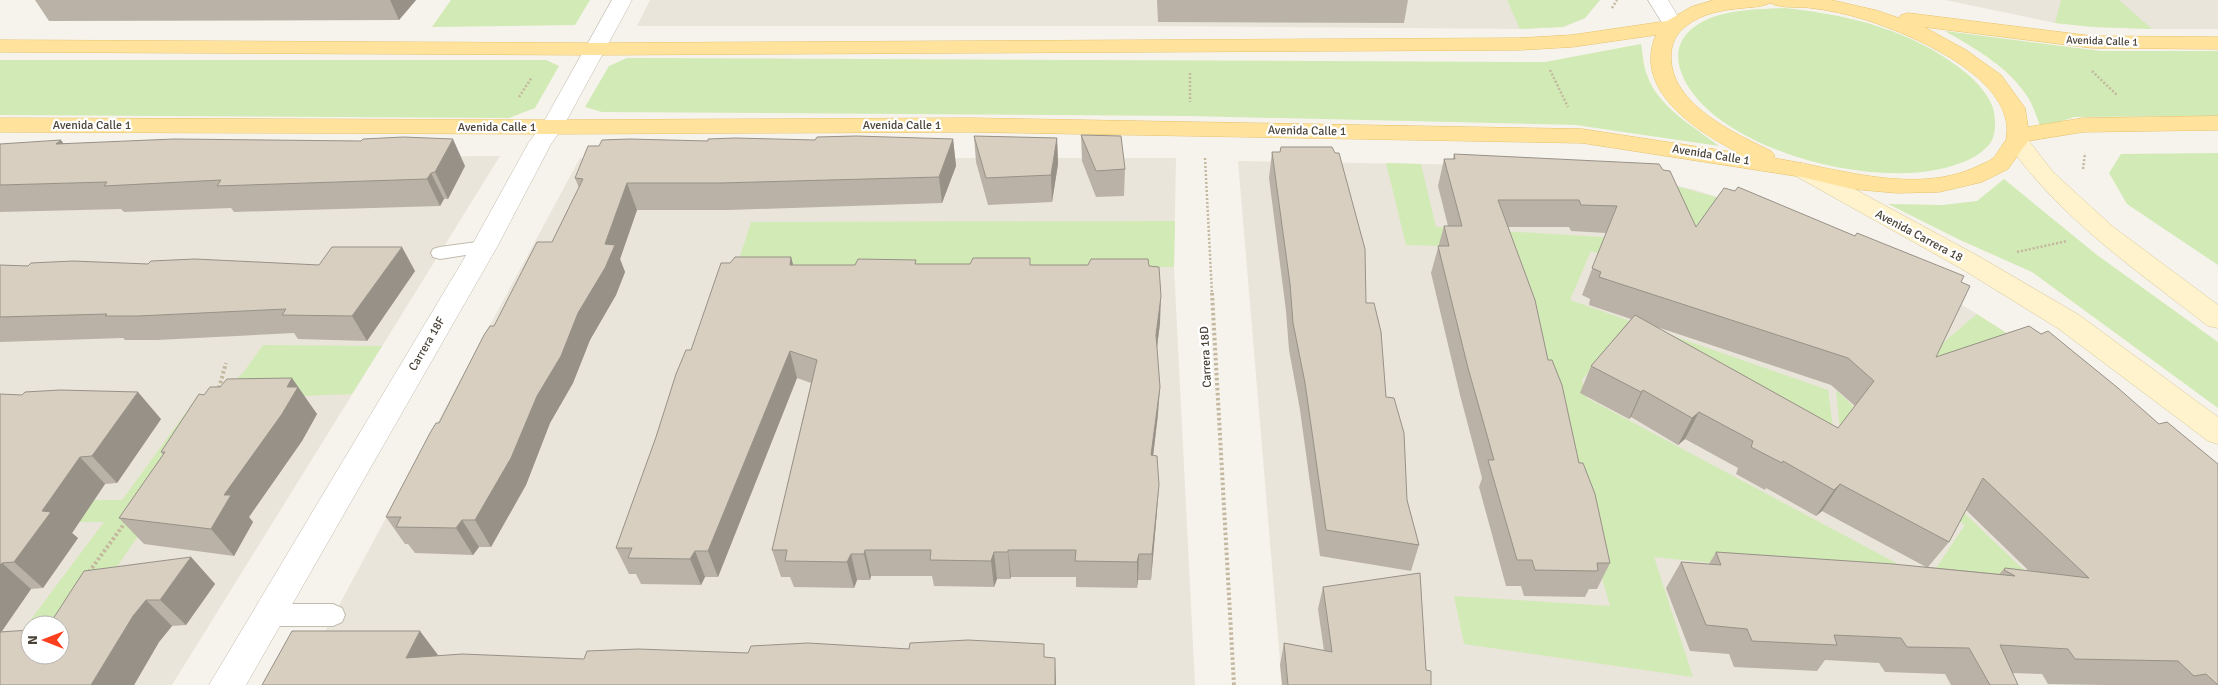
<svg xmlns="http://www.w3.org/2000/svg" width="2218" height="685" font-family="Signika,sans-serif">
	<rect width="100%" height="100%" fill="#f6f3ec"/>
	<g fill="#eae5da" fill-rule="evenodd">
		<path d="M650,0H1600L1585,18L1563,27L1520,29L1147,26H637Z"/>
		<path d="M1945,0H2218V29H2152L2093,27L2055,23Z"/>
		<path d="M500,156L172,685H0V159ZM30,625H60V655H30Z"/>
		<path d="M580,158H1176L1174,267L1195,685H296Z"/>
		<path d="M1238,161L1596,167L1695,190L1817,229L1922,279L2022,343L2218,685H1282Z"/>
	</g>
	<g fill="#d2eab5">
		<path d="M451,0H590L575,25L432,27Z"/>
		<path d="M1507,0H1600L1585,18L1563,27L1520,29Z"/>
		<path d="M2061,0H2119L2152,29L2093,27L2055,23Z"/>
		<path d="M1785,8C1850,15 1913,30 1965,72C1977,82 1991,97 1994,112C1996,125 1996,139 1986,148C1975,159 1959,164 1945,168C1877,185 1767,159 1713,114C1676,83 1657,36 1716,16C1738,9 1762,9 1785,8Z"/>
		<path d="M1945,31L2101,51H2218V116L2074,117L2041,128C2037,118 2034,108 2029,99C2010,68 1976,49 1945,31Z"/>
		<path d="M1641,44C1643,54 1643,65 1647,75C1658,107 1693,126 1719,146L1576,125L1190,116L602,112L585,107L609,66L627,58L1545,62Z"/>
		<path d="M0,60H546L559,66L535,108L509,118L0,115Z"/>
		<path d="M2218,153V265L2127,204L2109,173L2121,154Z"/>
		<path d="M1386,163L1421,164L1436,227L1651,240L1658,181L1722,199L1932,352L1977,314L2022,343L1942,365L1852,337L1591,251L1570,300L1828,390L1836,450L1614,343L1582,380L1587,398L1928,580L1965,525L1842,452L1836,390L2053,598L1654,557L1693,677L1464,644L1454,596L1610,606L1507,248L1406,245Z"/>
		<path d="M2004,179L2097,255L2218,342V408L2032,272L1960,240L1888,204L1943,205L1977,201Z"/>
		<path d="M1175,221L1174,267L735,272L751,222Z"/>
		<path d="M263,345L382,346L352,394L232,399L71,634L60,625H30V634H20L104,522H0V501L122,500L195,400L218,394L243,373Z"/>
	</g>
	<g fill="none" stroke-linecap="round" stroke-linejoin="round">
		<defs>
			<g id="lane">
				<path d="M484,241L491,243L493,247L491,251L440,259L433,257L431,253L433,249L440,247Z"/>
				<path d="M269,604H333L342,608L345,615L342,622L333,626H269L260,622L257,615L260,608Z"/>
			</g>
			<g id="street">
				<path d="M612,0H632L563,127L551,144L497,247L246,685H209L471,247L529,142L542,125Z"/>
				<path d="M1648,0H1668L1683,25L1680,29L1673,31L1666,29Z"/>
			</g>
			<g id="secondary">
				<path d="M2017,134L2025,136L2053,172L2112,226L2218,305V328L2208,326C2136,270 2058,217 2006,141L2009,136Z"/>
				<path d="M1802,163L1810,165L1980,257L2079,315L2218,417V444L2208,441L2059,329L1962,269L1794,175L1790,170L1794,165Z"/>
			</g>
			<path id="primary" d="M1714,0H1831L1875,10L1899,18L1901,15L1908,13L2092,36L2218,37V49L2092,48L1924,27L1966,50L2001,75L2025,108L2028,127L2083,118L2218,116V130L2083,132L2028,141L2008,169L1982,182L1939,192L1897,193L1852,189L1802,177L1582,143L970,132L552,134L0,132V118L552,120L970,118L1582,129L1739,153C1698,132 1632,91 1656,35L1572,47L1520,50L594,55L0,52V40L594,43L1520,38L1572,35L1667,21L1691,7ZM1770,3C1782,9 1797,6 1811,8C1828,10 1847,14 1863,19C1909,33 2019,79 2006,140C2001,146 1997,155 1992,159C1988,162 1982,164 1978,166C1916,196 1837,168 1773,158L1775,156L1771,151C1734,133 1670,104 1671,56C1671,44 1676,33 1686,26C1702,13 1723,10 1743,8C1752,7 1762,7 1770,3Z"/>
		</defs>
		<use href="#lane" stroke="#c2bbae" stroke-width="2"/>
		<use href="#street" stroke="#c2bbae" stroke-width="1"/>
		<use href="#secondary" stroke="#d6c79b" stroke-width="1"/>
		<use href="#primary" stroke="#e6c16a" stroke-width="1"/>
		<g stroke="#c4b79f" stroke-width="2.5" stroke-dasharray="2 2" stroke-linecap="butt">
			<path d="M1612,8L1617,0"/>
			<path d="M1550,70L1568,107"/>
			<path d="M2092,71L2118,96"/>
			<path d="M1190,73V102"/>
			<path d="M519,97L532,77"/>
			<path d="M1205,158L1212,294"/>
			<path d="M2083,169L2085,153"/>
			<path d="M2017,252L2067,241"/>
		</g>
		<g stroke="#c4b79f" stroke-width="4" stroke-dasharray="2.5 2.5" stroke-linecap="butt">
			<path d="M1212,293L1234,685"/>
			<path d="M219,388L226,363"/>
			<path d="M89,572L127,520"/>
		</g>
		<use href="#lane" fill="#fff" fill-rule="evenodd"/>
		<use href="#street" fill="#fff" fill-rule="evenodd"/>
		<use href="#secondary" fill="#fff3cd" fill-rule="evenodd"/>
		<use href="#primary" fill="#ffe39c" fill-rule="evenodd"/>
	</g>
	<g fill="#bab2a6" fill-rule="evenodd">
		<path d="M35,0H416L399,20L49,21Z"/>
		<path d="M1157,0H1408L1404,23L1158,22Z"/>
		<path d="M1081,135L1125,169L1124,196L1096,197L1082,161Z"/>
		<path d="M974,136L1057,138L1058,164L1052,202L988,205L976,162Z"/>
		<path d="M953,139L956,166L942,203L729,210H637L620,259L625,272L616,295L590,340L573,383L550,423L526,485L491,547H479L473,555L415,553L408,544H405L386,517L494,326L552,242L579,188L575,178L708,141Z"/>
		<path d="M0,144H63L465,166L448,199H444L440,206L234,212L231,208L124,212L121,209L0,212Z"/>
		<path d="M1272,152L1366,303L1407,500L1419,545L1411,571L1320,556L1300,410L1289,350L1286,311L1269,178Z"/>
		<path d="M1454,154L1696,227L1936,357L2218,685H2103L2048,684L2042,674L2012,673L2018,685H1951L1945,674L1885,672L1879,663L1825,660L1817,671L1734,667L1729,654L1690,651L1666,588L1681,562L1709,564L1716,552L1926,567L1822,511L1816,516L1766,488L1765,490L1736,474L1738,468L1685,439L1678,445L1631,417L1629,419L1580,393L1591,366L1631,319L1589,305L1590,299L1582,295L1606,233L1571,231L1569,227H1508L1579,463L1610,563L1597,589H1589L1585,597L1524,596L1521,586H1506L1479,487L1482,478L1460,395L1431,273L1444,226H1448L1438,186L1444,159H1453ZM1657,327L1831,385L1855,406L1838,428ZM1966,510L2029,571L2005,568L1999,574L1928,567L1949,542Z"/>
		<path d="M791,257L793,265H855L916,260V264L1149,266L1160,323L1157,348L1158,414L1153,455L1157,511L1151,580H1138L1137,588L1076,587V577H1011L1010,579H997L994,587L934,586L932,576H871L870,580H857L854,588L794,587L790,577H781L772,550L811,383L797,378L718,577H705L701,585L641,584L636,574H629L616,548L691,350L730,263Z"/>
		<path d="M148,264L415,271L367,341L298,339L294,333L157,340H125L123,338L0,342V265L28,266Z"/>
		<path d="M0,394L161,419L117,483L105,484L72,533L78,538L43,588L31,589L1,632L30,655L191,557L215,584L186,625L172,626L159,642L134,685H0Z"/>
		<path d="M310,405L317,414L302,441L249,517L253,522L234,556L144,544L119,518L163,455L161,452Z"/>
		<path d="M1323,587L1426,670L1431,685H1282L1280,665L1284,643L1324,651L1318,609Z"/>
	</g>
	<g fill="#979187">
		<path d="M390,0H416L399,20Z"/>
		<path d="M1057,138L1058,164L1052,202L1051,175Z"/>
		<path d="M453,139L465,166L448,199L435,172Z"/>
		<path d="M953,139L956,166L942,203L939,177Z"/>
		<path d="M61,140L80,167L56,144Z"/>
		<path d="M431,173L444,199L440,206L427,179Z"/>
		<path d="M627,183L637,210L620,259L625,272L616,295L590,340L573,383L550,423L526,485L491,547L475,520L605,244Z"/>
		<path d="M402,247L415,271L367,341L352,316Z"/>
		<path d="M791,257L798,284L790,265Z"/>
		<path d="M1161,296L1160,323L1155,362L1156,335Z"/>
		<path d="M790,351L797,378L718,577L708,551Z"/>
		<path d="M292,378L317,414L302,441L249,517L253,522L234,556L211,529L224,495L287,387Z"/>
		<path d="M1160,387L1158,414L1150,482L1151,455Z"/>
		<path d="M1643,390L1631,417L1629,419L1641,392Z"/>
		<path d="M138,392L161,419L117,483L92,456Z"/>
		<path d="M1699,412L1685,439L1678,445L1692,418Z"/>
		<path d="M80,457L105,484L72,533L78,538L43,588L14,562L42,511Z"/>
		<path d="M1840,484L1822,511L1816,516L1834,490Z"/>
		<path d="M1159,485L1157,511L1151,580L1152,554Z"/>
		<path d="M462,520L479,547L473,555L456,528Z"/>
		<path d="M865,550L871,576L870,580L864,554Z"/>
		<path d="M1008,550L1011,577L1010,579L1008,552Z"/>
		<path d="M695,551L705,577L701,585L690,559Z"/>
		<path d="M994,552L997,579L994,587L991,561Z"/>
		<path d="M851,554L857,580L854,588L847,562Z"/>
		<path d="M1139,554L1138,580L1137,588V562Z"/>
		<path d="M191,557L215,584L186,625L160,600Z"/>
		<path d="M2,563L31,589L0,634V565Z"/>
		<path d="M146,600L172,626L159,642L134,685H91L133,616Z"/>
		<path d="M420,631L438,655L424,681L406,658Z"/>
		<path d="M1055,658L1056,685H1055Z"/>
	</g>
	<g fill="#d8cfc1" stroke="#979187">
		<path d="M1081,135L1121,136L1125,169L1096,171Z"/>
		<path d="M856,136L953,139L939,177L721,183H627L605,244L615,245L605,268L578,313L561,356L537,396L511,458L475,520H462L456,528L396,527L401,517H386L430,433L436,423H439L484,335L490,326H494L537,242H552L583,179L575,178L588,146H599L602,140L629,139L708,141V139L735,138L815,140L817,137Z"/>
		<path d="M974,136L1057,138L1051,175L986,178Z"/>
		<path d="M403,137L453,139L435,172L431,173L427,179L217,186L221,180L104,186L107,182L0,185V144L61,140L56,144L174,139L361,141L363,139Z"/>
		<path d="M1281,147H1332L1335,153H1339L1365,249L1366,303H1374L1381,332L1386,397L1394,398L1404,433L1407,500L1419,545L1326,530L1305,383L1293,323L1290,284L1272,152H1280Z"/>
		<path d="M1454,154L1659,164L1663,170L1670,171L1696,227L1724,188L1735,191L1738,187L1855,236L1857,233L1964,276L1961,282L1970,286L1936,357L2029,326L2041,334L2048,331L2118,388L2159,424L2167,422L2218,464V685L2206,674L2194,676L2178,661L2075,659L2068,649L2000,645L2018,685H1990L1969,648L1907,647L1901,638L1834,635L1837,645L1752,641L1747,629L1706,625L1681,562L1721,565L1716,552L1893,564L2015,576L2004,570L2005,568L2089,578L1983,478L1949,542L1840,484L1834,490L1783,461L1782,463L1751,447L1753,441L1699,412L1692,418L1643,390L1641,392L1591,366L1635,315L1838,428L1874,381L1848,358L1599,277L1601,272L1592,268L1617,206L1581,205L1579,200H1498L1535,300L1548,360H1552L1562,385L1579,463H1583L1595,494L1610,563H1597L1598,571L1535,570L1532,560H1517L1488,460H1494L1468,368L1438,246H1449L1444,226H1462L1444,159H1455Z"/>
		<path d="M332,247H402L352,316L282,315L286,309L138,316H105L107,314L0,317V265L28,266L31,263L73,261L148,264L151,261L195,259L319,265Z"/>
		<path d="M735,257H791L790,265H855L858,259L916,260L915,264H970L973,258H1030V265H1088L1091,259H1148L1149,266L1159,267L1161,296L1156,335L1160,387L1151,455L1157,456L1159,485L1152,554H1139L1137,562L1075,561L1076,550H1008V552H994L991,561L930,560L931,550H865L864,554H851L847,562L785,561L787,550H772L817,360L790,351L708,551H695L690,559L628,558L632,548H616L656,437L676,374L686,350H691L721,263H730Z"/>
		<path d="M292,378L287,387H298L282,414L224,495H231L211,529L119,518L165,452H161L199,394L204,395L210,387H220L227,379Z"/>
		<path d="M60,390L138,392L92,456L80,457L42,511L51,512L14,562L2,563L0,565V394L22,395L25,392Z"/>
		<path d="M191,557L160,600H146L133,616L91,685H0V632L30,630V655H60V625H49L84,571Z"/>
		<path d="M1420,573L1426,670L1431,671V685H1288L1284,643L1332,652L1323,587Z"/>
		<path d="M292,631H420L406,658L462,654L584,659L587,651L638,649L748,653L751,646L808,643L909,649L910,643L968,640L1044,644V657L1055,658V685H262Z"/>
	</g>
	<g text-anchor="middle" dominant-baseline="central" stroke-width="4.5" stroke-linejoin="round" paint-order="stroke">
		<g font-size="11" fill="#4b4439" stroke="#fff">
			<text transform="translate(2102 41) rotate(2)">Avenida Calle 1</text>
		</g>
		<g font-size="12" fill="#4b4439" stroke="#fff">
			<text x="92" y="125">Avenida Calle 1</text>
			<text x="902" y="125">Avenida Calle 1</text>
			<text x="497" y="127">Avenida Calle 1</text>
			<text transform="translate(1307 131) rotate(1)">Avenida Calle 1</text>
			<text transform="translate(1711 155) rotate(9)">Avenida Calle 1</text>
			<text transform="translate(1919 236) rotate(28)">Avenida Carrera 18</text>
			<text transform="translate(427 344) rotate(-60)">Carrera 18F</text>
			<text transform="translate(1206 357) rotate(-93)">Carrera 18D</text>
		</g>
	</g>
	<g transform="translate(45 640) rotate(270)"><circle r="24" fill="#ffffff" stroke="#b7b4b0"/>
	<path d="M0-4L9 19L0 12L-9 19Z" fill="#fc3f1d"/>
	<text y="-8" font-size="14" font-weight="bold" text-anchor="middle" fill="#4b4439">N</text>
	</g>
</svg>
